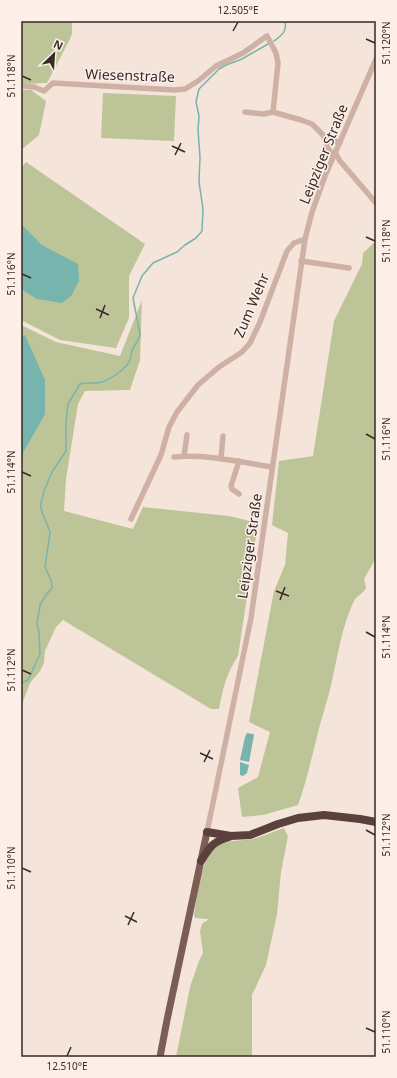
<svg xmlns="http://www.w3.org/2000/svg" width="397" height="1078" font-family="'Noto Sans',sans-serif">
	<rect width="100%" height="100%" fill="#f4e4da"/>
	<g fill="#bdc598">
		<path d="M21,21H72V34L70,39L47,83L21,84Z"/>
		<path d="M21,90H31L46,101L39,135L21,150Z"/>
		<path d="M103,93L176,96L174,141L101,138Z"/>
		<path d="M26,162L145,244L129,276V318L116,348L60,340L21,320V168Z"/>
		<path d="M376,241V558L364,579L366,588C363,594 356,596 354,601C342,626 338,654 332,681C328,700 321,718 317,737C311,760 306,783 298,805L263,815L242,817L238,788L258,777L270,732L249,722L274,591L285,565L288,533L272,525L279,461L313,456L334,321L362,264L363,253Z"/>
		<path d="M142,300L140,360L130,390L85,391L78,404L66,479L64,511L133,529L143,507L229,516L258,523L238,656C226,674 223,688 219,709H211L63,620L56,627L45,651L44,663L40,671L30,683L21,707V325L56,342L120,356Z"/>
		<path d="M284,828L288,836L281,872L277,914L266,965L252,995V1057H176L190,987L199,961L203,953L200,931L202,924L209,919L195,918L194,915C197,896 201,854 219,844C227,840 242,841 252,839C263,837 274,831 284,828Z"/>
	</g>
	<g fill="#76b4ad">
		<path d="M21,224L42,245L78,264L79,281L71,296L62,303L37,299L21,289Z"/>
		<path d="M25,335L45,380V414L23,453L21,470V336Z"/>
		<path d="M247,733L253,734L254,735L249,762L240,760L245,737Z"/>
		<path d="M240,762L249,765L247,773L243,776L240,775Z"/>
	</g>
	<g fill="none" stroke-linecap="round" stroke-linejoin="round">
		<g stroke="#76b4ad" stroke-width="1.5">
			<path d="M274,41C282,35 287,32 285,21"/>
			<path d="M21,683L28,680L40,654L39,632L37,624L40,605L46,595L52,588L51,580L45,567L50,532L41,509V503L44,491L52,472L66,451V422L68,404L80,384C87,382 96,384 102,382C111,379 126,369 130,360C131,357 131,354 132,351C134,345 139,341 140,334L133,298L142,276L153,263L177,252L185,245L196,238L202,231L203,209L199,182L200,157L198,130L199,116L196,102L199,89L219,69L226,65L242,59L268,44"/>
		</g>
		<g stroke="#ceb1a4" stroke-width="5.5">
			<path d="M21,86L34,87L44,91L53,83L175,90L185,89L198,81L216,66L243,53L267,36L276,53L278,63L273,112"/>
			<path d="M245,112L264,114L273,112L301,120L312,124L324,136L340,143"/>
			<path d="M324,136L330,152L334,156"/>
			<path d="M335,152L340,161L376,203"/>
			<path d="M301,261L349,268"/>
			<path d="M184,456L187,435"/>
			<path d="M174,457C207,454 240,462 272,467"/>
			<path d="M221,459L223,436"/>
			<path d="M239,494L232,489L231,486L239,461"/>
			<path d="M131,519L161,455L169,427L177,412L198,385L219,367L242,352L250,343L260,322L287,251L294,243L305,239"/>
			<path d="M207,832L251,618L305,239L312,212L325,176L376,59"/>
		</g>
		<path stroke="#7c5d56" stroke-width="7" d="M160,1057L167,1020L207,832"/>
		<g stroke="#5a413d" stroke-width="8">
			<path d="M207,832L231,836L250,835L278,824L298,818L324,815L360,819L376,822"/>
			<path d="M201,861C210,847 212,842 229,837"/>
		</g>
	</g>
	<path fill="none" stroke="#392927" stroke-width="1.5" d="M233,31L238,22M366,39L375,43M22,76L31,80M172,146L185,152M175,155L181,143M366,237L375,241M22,274L31,278M96,309L109,315M100,318L105,305M366,434L375,439M22,472L31,476M276,591L289,596M280,600L285,587M366,632L375,637M22,670L31,674M200,753L213,759M204,762L210,750M366,830L375,835M22,868L31,872M125,916L137,922M128,925L134,912M366,1028L375,1032M67,1056L71,1047"/>
	<g text-anchor="middle" dominant-baseline="central" stroke-width="3" stroke-linejoin="round" paint-order="stroke">
		<g font-size="14" fill="#392927" stroke="#fbefe7">
			<text transform="translate(130 75) rotate(2)">Wiesenstraße</text>
			<text transform="translate(323 154) rotate(-68)">Leipziger Straße</text>
			<text transform="translate(251 305) rotate(-67)">Zum Wehr</text>
			<text transform="translate(249 546) rotate(-82)">Leipziger Straße</text>
		</g>
	</g>
	<rect width="397" height="1078" fill="none" stroke="#fbefe7" stroke-width="44"/>
	<g transform="translate(54 54) rotate(25)" stroke="#fbefe7" stroke-width="3" paint-order="stroke">
	<path d="M0-3L7 15L0 10L-7 15Z" fill="#392927"/>
	<text y="-6" font-size="11" font-weight="bold" text-anchor="middle" fill="#392927">N</text>
	</g>
	<rect x="22" y="22" width="353" height="1034" fill="none" stroke="#392927" stroke-width="1.5"/>
	<g font-size="10" text-anchor="middle" fill="#392927">
		<text x="238" y="14">12.505°E</text>
		<text transform="translate(386 43) rotate(-90)" y="4">51.120°N</text>
		<text transform="translate(11 76) rotate(-90)" y="4">51.118°N</text>
		<text transform="translate(386 241) rotate(-90)" y="4">51.118°N</text>
		<text transform="translate(11 274) rotate(-90)" y="4">51.116°N</text>
		<text transform="translate(386 439) rotate(-90)" y="4">51.116°N</text>
		<text transform="translate(11 472) rotate(-90)" y="4">51.114°N</text>
		<text transform="translate(386 637) rotate(-90)" y="4">51.114°N</text>
		<text transform="translate(11 670) rotate(-90)" y="4">51.112°N</text>
		<text transform="translate(386 835) rotate(-90)" y="4">51.112°N</text>
		<text transform="translate(11 868) rotate(-90)" y="4">51.110°N</text>
		<text transform="translate(386 1032) rotate(-90)" y="4">51.110°N</text>
		<text x="67" y="1070">12.510°E</text>
	</g>
</svg>
